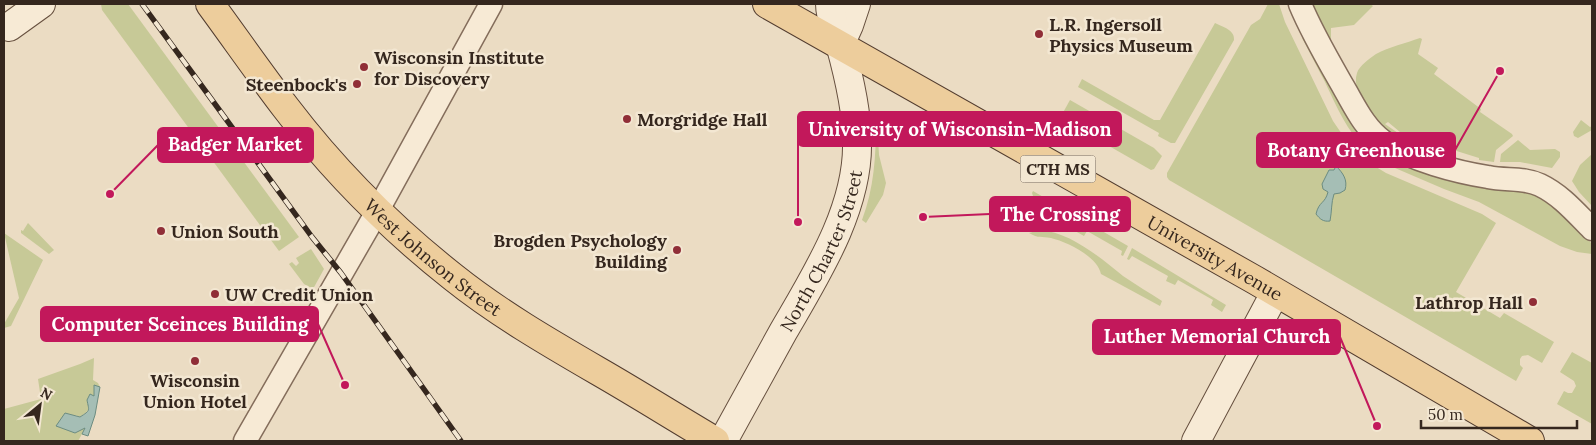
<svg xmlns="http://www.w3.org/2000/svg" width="1596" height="445" font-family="Lora,serif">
	<rect width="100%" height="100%" fill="#ebdcc3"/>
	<g fill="#c7c997">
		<path d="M101,4H128L299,237L279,251L102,10Z"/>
		<path d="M1268,4H1279L1285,22L1333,121L1346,140L1356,152L1368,162L1386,173L1482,214L1496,223L1456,292L1500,318L1504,313L1554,342L1542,363L1528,355L1522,356L1520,359V365L1523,368L1516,381L1169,180L1167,177V173L1251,25L1260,19Z"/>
		<path d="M1311,4H1370L1373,6L1354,25L1331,28V39H1328Z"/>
		<path d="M1215,23C1223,27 1235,30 1234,40L1175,143H1171L1158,136L1159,133L1078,87L1082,79L1154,120H1160Z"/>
		<path d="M1302,38L1305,39L1383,153V162C1353,145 1339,112 1325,82C1317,67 1310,53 1302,38Z"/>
		<path d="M1420,38L1422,39L1418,54L1438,68L1434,74L1481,109L1480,112L1512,134L1513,136L1496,150L1494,162L1479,160V158L1447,148V146L1429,140L1427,142L1400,132L1388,122L1385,124L1398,133L1392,135C1378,122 1350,94 1357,73C1359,66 1370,58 1376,54C1389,47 1406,43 1420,38Z"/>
		<path d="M1070,100L1154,148L1162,156L1154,169L1151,170L1060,118Z"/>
		<path d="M1581,120L1590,127L1592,126V130L1578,138L1574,136L1573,132Z"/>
		<path d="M877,121L879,155L886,183L883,195L866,223L862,220C874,188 876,156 876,122Z"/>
		<path d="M1518,140L1530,150L1555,149L1560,152V157L1552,168L1520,162H1500L1501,154Z"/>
		<path d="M1592,154V206L1579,192L1572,181L1580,165Z"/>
		<path d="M1397,159L1529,191L1555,205L1592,244V254L1577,252L1560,246L1479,202L1444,189L1388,165Z"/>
		<path d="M1033,191L1128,246L1123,256L1121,255L1122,251L1087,231L1084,236L1075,231L1078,226L1042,206L1039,210L1037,208L1032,193Z"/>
		<path d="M28,223L54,250L49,254L21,233V230L23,231Z"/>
		<path d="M1040,230C1070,232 1101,258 1123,276C1136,285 1150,293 1162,301L1160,306L1101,274C1097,256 1067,242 1051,238C1041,236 1039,239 1029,233Z"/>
		<path d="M4,233L43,260L11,326L4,328V324L19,298Z"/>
		<path d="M1132,248L1226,305L1222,312L1211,305L1213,300L1178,280L1175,285L1166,281L1168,276L1132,256L1129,260L1127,259Z"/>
		<path d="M311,249L324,269L313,289L304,284L289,264L292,262L296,266L299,263L296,258Z"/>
		<path d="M1572,352L1592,363V424L1557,404L1564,391L1568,393H1572L1576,386L1574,381L1560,372Z"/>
		<path d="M94,358L93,380L98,383L100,387L94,386V396H89C88,409 92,409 80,417L75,415L86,427L78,441H4V409L41,399L38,379L80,364Z"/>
	</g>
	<g fill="#a5beb5" stroke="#6c8c81">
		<path d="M1336,166C1343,173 1348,180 1345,190L1340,193L1334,194C1331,203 1332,211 1330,221C1323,222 1320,219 1316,214C1319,201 1325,204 1328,192L1323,189L1322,184L1329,170H1334Z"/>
		<path d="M94,385L100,387L95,415L88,436L82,434L85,428L75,433L56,426L65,413L80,417C91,410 89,411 87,400L90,394L94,396Z"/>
	</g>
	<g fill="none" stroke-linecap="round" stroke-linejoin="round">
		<defs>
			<g id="street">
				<path d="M1300,4C1312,33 1328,60 1344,88C1355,107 1365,129 1384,142C1411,160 1456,172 1488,177C1506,181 1523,177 1540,185C1561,195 1576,213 1592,229"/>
				<path d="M245,441L378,210L491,4"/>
			</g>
			<g id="secondary">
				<path d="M9,27L41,4"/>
				<path d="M840,45L849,25L856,4"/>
				<path id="s1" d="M723,441C743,405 763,369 783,332C816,275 859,208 857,141C857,111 848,73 840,44C836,31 830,18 830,4"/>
				<path d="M1196,441L1275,293"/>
			</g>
			<g id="primary">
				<path id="s2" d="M210,4C235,38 260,74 286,108C334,171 391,228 453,277C498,313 548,342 598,371C638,394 676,418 715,441"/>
				<path id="s3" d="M767,4L1255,280L1530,441"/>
			</g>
		</defs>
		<use href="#street" stroke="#846d5b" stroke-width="25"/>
		<use href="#secondary" stroke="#664f3e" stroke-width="30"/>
		<use href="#primary" stroke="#523c2f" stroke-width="30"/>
		<use href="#street" stroke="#f7ead5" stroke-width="22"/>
		<use href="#secondary" stroke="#f7ead5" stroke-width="28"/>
		<use href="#primary" stroke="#edcd9c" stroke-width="28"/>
		<defs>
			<path id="rail" d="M142,4L312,237L341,273L461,441"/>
		</defs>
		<use href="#rail" stroke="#35271e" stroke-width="5.5"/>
		<use href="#rail" stroke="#f3e7d2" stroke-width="4" stroke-dasharray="11" stroke-linecap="butt"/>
	</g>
	<g fill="#902e37" stroke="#f3e7d2" stroke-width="2">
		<circle cx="1039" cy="34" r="5"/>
		<circle cx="364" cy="67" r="5"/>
		<circle cx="357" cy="84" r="5"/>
		<circle cx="627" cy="119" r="5"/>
		<circle cx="161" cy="231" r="5"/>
		<circle cx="677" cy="250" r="5"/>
		<circle cx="215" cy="294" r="5"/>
		<circle cx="1533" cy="302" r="5"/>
		<circle cx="195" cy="361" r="5"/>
	</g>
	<g text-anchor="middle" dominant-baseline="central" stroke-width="5" stroke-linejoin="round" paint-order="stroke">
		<rect fill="#f3e7d2" stroke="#6e6154" stroke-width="1" x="1020.5" y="155.5" width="75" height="27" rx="4"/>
		<g font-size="16" font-weight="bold" fill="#35271e">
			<text x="1058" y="169">CTH MS</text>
		</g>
		<g font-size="18" font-weight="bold" fill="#35271e" stroke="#f3e7d2" text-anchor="start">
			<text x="1049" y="24">L.R. Ingersoll<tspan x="1049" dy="21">Physics Museum</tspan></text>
			<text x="374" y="57">Wisconsin Institute<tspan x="374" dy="21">for Discovery</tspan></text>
			<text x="347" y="84" text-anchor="end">Steenbock's</text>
			<text x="637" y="119">Morgridge Hall</text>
			<text x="171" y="231">Union South</text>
			<text x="667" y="240" text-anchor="end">Brogden Psychology<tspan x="667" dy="21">Building</tspan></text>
			<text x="225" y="294">UW Credit Union</text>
			<text x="1523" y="302" text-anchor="end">Lathrop Hall</text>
			<text x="195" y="380" text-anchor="middle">Wisconsin<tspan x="195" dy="21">Union Hotel</tspan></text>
		</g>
		<g font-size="18" fill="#35271e" stroke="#f3e7d2">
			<text stroke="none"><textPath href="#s1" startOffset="215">North Charter Street</textPath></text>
			<text stroke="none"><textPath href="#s2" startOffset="339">West Johnson Street</textPath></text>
			<text stroke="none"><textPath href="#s3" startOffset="515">University Avenue</textPath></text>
		</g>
	</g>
	<path fill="none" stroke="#c2185b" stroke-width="2" d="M798 222L798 129M110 194L158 145M1500 71L1455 150M923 217L990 214M345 385L318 324M1377 426L1340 337"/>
	<g fill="#c2185b" stroke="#f3e7d2" stroke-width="2">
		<circle cx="798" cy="222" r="5"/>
		<circle cx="110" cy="194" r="5"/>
		<circle cx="1500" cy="71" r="5"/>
		<circle cx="923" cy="217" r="5"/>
		<circle cx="345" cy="385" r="5"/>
		<circle cx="1377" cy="426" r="5"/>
	</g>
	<g fill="#c2185b" stroke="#c2185b" stroke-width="2">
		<rect x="798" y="112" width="323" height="34" rx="5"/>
		<rect x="158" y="128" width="155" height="34" rx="5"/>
		<rect x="1257" y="133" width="198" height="34" rx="5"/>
		<rect x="990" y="197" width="140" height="34" rx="5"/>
		<rect x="41" y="307" width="277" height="34" rx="5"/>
		<rect x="1093" y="320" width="247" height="34" rx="5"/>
	</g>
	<g font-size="19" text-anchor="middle" font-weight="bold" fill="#fff">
		<text x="960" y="136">University of Wisconsin-Madison</text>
		<text x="235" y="151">Badger Market</text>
		<text x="1356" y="157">Botany Greenhouse</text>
		<text x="1060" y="221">The Crossing</text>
		<text x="180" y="331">Computer Sceinces Building</text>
		<text x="1217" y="343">Luther Memorial Church</text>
	</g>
	<rect width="1596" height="445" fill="none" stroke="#35271e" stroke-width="10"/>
	<g transform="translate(40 405) rotate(29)" stroke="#f3e7d2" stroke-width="4" paint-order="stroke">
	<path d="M0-4L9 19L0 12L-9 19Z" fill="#35271e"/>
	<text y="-8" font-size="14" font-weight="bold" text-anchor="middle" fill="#35271e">N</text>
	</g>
	<path d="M1421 420v8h156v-8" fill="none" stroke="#35271e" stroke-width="2.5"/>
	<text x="1428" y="420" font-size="15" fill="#35271e" stroke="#f3e7d2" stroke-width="4" paint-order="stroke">50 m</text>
</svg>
